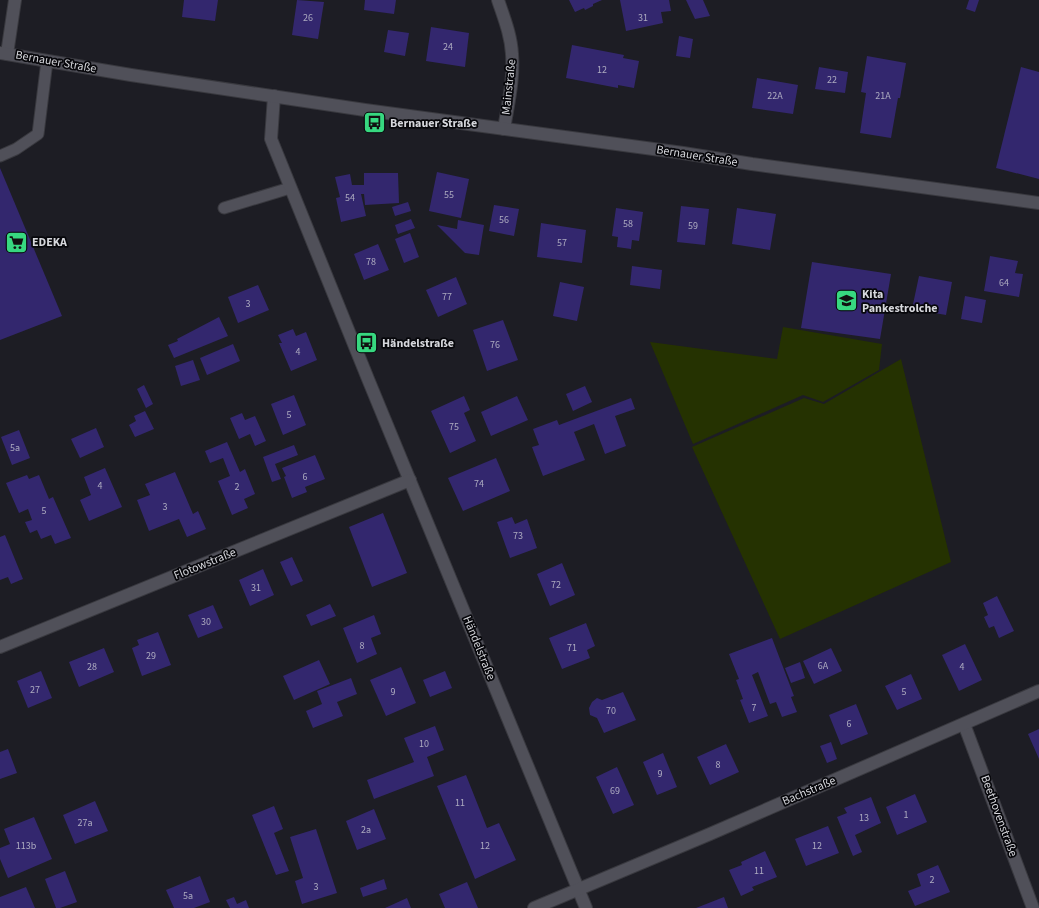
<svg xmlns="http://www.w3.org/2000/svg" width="1039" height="908" font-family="'Source Sans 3',sans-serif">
	<rect width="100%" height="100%" fill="#1d1d24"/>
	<g fill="#253201">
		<path d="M783,327L882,344L879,370L823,402L803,395L693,444L650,342L777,359Z"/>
		<path d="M901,359L951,562L780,639L692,447L804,398L824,404Z"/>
	</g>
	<g fill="#33276e">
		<path d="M184,0H218L215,21L182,17Z"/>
		<path d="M297,0L324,2L318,39L292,35Z"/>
		<path d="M365,0H396L394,14L364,10Z"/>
		<path d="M569,0H602L593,4V6L585,10L584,8L575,12Z"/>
		<path d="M620,0H669L671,11L661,12L663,23L626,31Z"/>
		<path d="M686,0H703L710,16L695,19Z"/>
		<path d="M969,0H979L975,12L966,9Z"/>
		<path d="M431,27L469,33L465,67L426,61Z"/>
		<path d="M388,30L409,33L405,56L384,52Z"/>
		<path d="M679,36L693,39L690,58L676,56Z"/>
		<path d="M572,45L624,55L623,58L639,61L634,88L618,85V88L566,78Z"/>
		<path d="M867,56L906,63L900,98H898L891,138L860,133L866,93L861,92Z"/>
		<path d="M819,67L848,72L845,93L815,89Z"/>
		<path d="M1021,67L1039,72V179L996,168Z"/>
		<path d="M757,78L798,85L793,114L752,108Z"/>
		<path d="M0,168L62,316L0,340Z"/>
		<path d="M437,172L469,179L461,218L429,211Z"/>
		<path d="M364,173H398L399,203L365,205L364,194H361L366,216L341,222L336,198L340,197L335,177L350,174L352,185H364Z"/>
		<path d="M408,202L411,211L395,216L392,207Z"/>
		<path d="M494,205L519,209L514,236L489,231Z"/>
		<path d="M681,206L709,209L705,245L677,242Z"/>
		<path d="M616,208L643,212L639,241L632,240L631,249L617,247L618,237L612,236Z"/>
		<path d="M737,208L776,214L770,250L732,244Z"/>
		<path d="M411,219L415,228L398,234L395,225Z"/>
		<path d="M458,220L484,225L479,255L465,253L437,225L457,229Z"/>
		<path d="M541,223L586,230L582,263L537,257Z"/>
		<path d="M410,233L419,257L404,263L395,239Z"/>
		<path d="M378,244L389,270L364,280L354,254Z"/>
		<path d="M990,256L1018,261L1015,273L1023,274L1019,297L984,291Z"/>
		<path d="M812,262L891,274L880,339L801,328Z"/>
		<path d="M632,266L662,270L660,289L630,285Z"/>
		<path d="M919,276L952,282L946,315L912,309Z"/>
		<path d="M456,277L467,304L438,317L426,290Z"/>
		<path d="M560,282L584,287L577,321L553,316Z"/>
		<path d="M258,285L269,310L238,323L228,297Z"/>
		<path d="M965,296L986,300L982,323L961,319Z"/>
		<path d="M219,317L228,336L174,358L168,345L178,341L177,339Z"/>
		<path d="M503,320L518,360L487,371L473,330Z"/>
		<path d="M293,329L296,336L306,332L317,360L291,371L279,343H282L278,335Z"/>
		<path d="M233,344L240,361L207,375L200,358Z"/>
		<path d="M193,360L200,380L181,386L175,366Z"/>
		<path d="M144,385L153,404L146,408L137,389Z"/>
		<path d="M585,386L592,402L573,411L566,394Z"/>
		<path d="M294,395L306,425L283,435L271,404Z"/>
		<path d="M464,396L470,410L464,413L476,441L450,453L431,411Z"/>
		<path d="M517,396L528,420L491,436L481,412Z"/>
		<path d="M631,398L635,409L615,416L626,446L605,454L594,424L574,432L585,460L543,476L532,447L539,445L533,429L557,420L559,425Z"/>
		<path d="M145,411L154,429L135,437L129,425L136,421L134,416Z"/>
		<path d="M242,413L245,420L255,416L266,441L255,446L250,434L239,439L230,418Z"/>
		<path d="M96,428L104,447L80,458L71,439Z"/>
		<path d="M19,430L30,458L12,465L1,437Z"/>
		<path d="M227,442L240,472L245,469L255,494L244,499L248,508L232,515L218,481L230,476L223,458L210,463L205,451Z"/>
		<path d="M294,445L298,455L275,464L281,479L272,482L263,457Z"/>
		<path d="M315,455L325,479L305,487L307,492L292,498L284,477L286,476L282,468Z"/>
		<path d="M496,458L510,491L463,511L448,478Z"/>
		<path d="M105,468L122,507L89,521L80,500L91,495L84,477Z"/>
		<path d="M175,472L193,514L198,511L206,529L187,537L179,519L149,531L137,500L150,495L145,484Z"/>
		<path d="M27,475L29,479L39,475L49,499L53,497L71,538L55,544L51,535L41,539L37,530L30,533L25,522L32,520L28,509L19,513L6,483Z"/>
		<path d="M383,513L407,573L372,587L349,527Z"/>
		<path d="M512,517L515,524L527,519L537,548L510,558L497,522Z"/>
		<path d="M5,535L23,579L11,584L8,577L0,580V537Z"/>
		<path d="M292,557L303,581L291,586L280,562Z"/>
		<path d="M562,563L575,595L550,606L537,574Z"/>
		<path d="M263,569L274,595L250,606L239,580Z"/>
		<path d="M997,596L1014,631L999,638L994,626L989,628L984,617L988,615L983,603Z"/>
		<path d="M330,604L336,616L311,626L306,615Z"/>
		<path d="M213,605L223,628L198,638L188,615Z"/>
		<path d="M374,615L381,634L371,638L377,654L357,663L343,628Z"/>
		<path d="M586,623L595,646L587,650L590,658L562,669L549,638Z"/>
		<path d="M158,632L171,665L142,676L132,648L139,645L137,640Z"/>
		<path d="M772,638L794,696L791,697L797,712L782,717L776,702L770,704L758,672L752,675L768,716L749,723L740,700L743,699L736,680L739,679L729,654Z"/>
		<path d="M965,644L982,680L959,691L942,655Z"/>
		<path d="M104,648L114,672L79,687L69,662Z"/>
		<path d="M831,648L842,671L814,684L803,661Z"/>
		<path d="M319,660L330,684L294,700L283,676Z"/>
		<path d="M800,662L805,678L791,683L785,668Z"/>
		<path d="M401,667L416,703L386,716L370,680Z"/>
		<path d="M41,671L52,698L28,708L17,681Z"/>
		<path d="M445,671L452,688L430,697L423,680Z"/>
		<path d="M911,674L922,699L897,710L885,686Z"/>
		<path d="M351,678L357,694L337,702L343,716L313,728L306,711L322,704L317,691Z"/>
		<path d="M623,692L636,720L604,733L597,718L590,715L589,708L592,702L597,698L602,700Z"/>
		<path d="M856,704L868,734L841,745L829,715Z"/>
		<path d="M435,726L444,750L427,757L434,776L374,799L367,780L414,762L404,738Z"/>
		<path d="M1039,729V759L1028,734Z"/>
		<path d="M831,742L837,759L827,763L820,746Z"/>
		<path d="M726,744L739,772L710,785L697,757Z"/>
		<path d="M8,749L17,773L0,779V752Z"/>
		<path d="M663,753L677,787L657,795L643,762Z"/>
		<path d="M617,767L634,805L613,814L596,777Z"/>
		<path d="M466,775L487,828L499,823L516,860L475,879L437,786Z"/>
		<path d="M915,794L927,822L897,835L886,807Z"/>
		<path d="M871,797L881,823L855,835L862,852L853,856L837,817L847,813L844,808Z"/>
		<path d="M95,801L108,831L75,844L63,815Z"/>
		<path d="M274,806L283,829L274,833L289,871L276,875L252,815Z"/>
		<path d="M374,809L386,839L357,850L346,821Z"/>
		<path d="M34,817L52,859L8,878L0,859V848L10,844L4,829Z"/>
		<path d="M828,826L839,853L806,866L795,839Z"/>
		<path d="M316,829L337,893L302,904L295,881L303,878L290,837Z"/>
		<path d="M765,851L777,877L752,887L754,890L741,896L729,870L742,865L741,862Z"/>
		<path d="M938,865L950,892L915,906L908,891L921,886L917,874Z"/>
		<path d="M65,871L77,902L60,908H56L45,879Z"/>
		<path d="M200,876L210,902L194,908H174L166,890Z"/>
		<path d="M384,879L387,889L363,897L360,888Z"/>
		<path d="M467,882L478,908H445L439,894Z"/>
		<path d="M26,887L35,908H0V897Z"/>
		<path d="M234,897L237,904L246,900L249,908H230L226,900Z"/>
		<path d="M724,897L728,908H696Z"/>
		<path d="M407,898L411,908H385Z"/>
	</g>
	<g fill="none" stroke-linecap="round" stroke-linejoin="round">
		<defs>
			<g id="lane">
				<path d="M0,156L16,149L38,134L47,61"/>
				<path d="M224,208L290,188"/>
			</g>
			<g id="street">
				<path d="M498,0C504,18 511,35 512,54C514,79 508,104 504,129"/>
				<path d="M7,54L15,0"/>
				<path d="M274,96L271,139L368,379L586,908"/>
				<path d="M0,647L410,480"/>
				<path d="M964,724L1033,908"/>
				<path d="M534,908L710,834L1039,691"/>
			</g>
			<path id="secondary" d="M0,53L131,75L365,110L683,153L752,164L1039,203"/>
		</defs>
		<use href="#lane" stroke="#39393f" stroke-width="13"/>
		<use href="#street" stroke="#39393f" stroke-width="14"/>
		<use href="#secondary" stroke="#39393f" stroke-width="14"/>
		<use href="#lane" stroke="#505059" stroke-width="11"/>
		<use href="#street" stroke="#505059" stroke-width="12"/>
		<use href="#secondary" stroke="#505059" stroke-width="12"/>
	</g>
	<defs>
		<symbol id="bus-square" viewBox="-11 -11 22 22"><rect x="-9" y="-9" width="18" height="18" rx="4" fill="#37d880" stroke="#07070b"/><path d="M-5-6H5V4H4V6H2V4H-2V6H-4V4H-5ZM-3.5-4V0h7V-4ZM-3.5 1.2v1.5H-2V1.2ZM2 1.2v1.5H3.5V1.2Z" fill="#111"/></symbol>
		<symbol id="supermarket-square" viewBox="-11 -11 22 22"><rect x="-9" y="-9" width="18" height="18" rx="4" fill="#37d880" stroke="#07070b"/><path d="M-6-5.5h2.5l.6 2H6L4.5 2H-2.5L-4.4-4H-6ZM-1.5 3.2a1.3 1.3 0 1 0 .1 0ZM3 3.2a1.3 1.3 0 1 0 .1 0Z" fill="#111"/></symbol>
		<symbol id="school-square" viewBox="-11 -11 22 22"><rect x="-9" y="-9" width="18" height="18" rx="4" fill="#37d880" stroke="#07070b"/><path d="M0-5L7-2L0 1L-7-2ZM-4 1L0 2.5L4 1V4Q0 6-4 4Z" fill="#111"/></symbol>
	</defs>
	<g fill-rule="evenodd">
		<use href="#bus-square" x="362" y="110" width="25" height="25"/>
		<use href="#supermarket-square" x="4" y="230" width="25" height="25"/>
		<use href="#school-square" x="834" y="288" width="25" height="25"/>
		<use href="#bus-square" x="354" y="330" width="25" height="25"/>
	</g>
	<g text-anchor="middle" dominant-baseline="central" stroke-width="3.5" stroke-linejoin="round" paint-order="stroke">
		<g font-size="10" fill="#adabc0">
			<text x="308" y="18">26</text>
			<text x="643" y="18">31</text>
			<text x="448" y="47">24</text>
			<text x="602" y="70">12</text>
			<text x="832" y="80">22</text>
			<text x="775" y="96">22A</text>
			<text x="883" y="96">21A</text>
			<text x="449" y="195">55</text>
			<text x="350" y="198">54</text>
			<text x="504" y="220">56</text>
			<text x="628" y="224">58</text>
			<text x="693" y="226">59</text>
			<text x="562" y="243">57</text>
			<text x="371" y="262">78</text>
			<text x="1004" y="283">64</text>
			<text x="447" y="297">77</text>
			<text x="248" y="304">3</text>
			<text x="495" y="345">76</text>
			<text x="298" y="352">4</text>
			<text x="289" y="415">5</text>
			<text x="454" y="427">75</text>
			<text x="15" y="448">5a</text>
			<text x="305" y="477">6</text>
			<text x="479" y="484">74</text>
			<text x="100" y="486">4</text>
			<text x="237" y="487">2</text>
			<text x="165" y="507">3</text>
			<text x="44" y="511">5</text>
			<text x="518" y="536">73</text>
			<text x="556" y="585">72</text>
			<text x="256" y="588">31</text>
			<text x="206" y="622">30</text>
			<text x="362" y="646">8</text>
			<text x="572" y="648">71</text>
			<text x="151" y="656">29</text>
			<text x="823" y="666">6A</text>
			<text x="92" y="667">28</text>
			<text x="962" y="667">4</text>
			<text x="35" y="690">27</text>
			<text x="393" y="692">9</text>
			<text x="904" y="692">5</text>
			<text x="754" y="708">7</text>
			<text x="611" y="711">70</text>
			<text x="849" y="724">6</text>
			<text x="424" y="744">10</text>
			<text x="718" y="765">8</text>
			<text x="660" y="774">9</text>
			<text x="615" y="791">69</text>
			<text x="460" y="803">11</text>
			<text x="906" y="815">1</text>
			<text x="864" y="818">13</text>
			<text x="85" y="823">27a</text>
			<text x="366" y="830">2a</text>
			<text x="26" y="846">113b</text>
			<text x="485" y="846">12</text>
			<text x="817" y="846">12</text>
			<text x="759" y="871">11</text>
			<text x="932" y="880">2</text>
			<text x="316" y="887">3</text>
			<text x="188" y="896">5a</text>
		</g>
		<g font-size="12" fill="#d6d7dc" stroke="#07070b">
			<text transform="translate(56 62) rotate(10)">Bernauer Straße</text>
			<text transform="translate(509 87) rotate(-84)">Mainstraße</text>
			<text transform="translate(697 156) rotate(9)">Bernauer Straße</text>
			<text transform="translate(205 564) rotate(-22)">Flotowstraße</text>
			<text transform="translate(479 648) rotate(68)">Händelstraße</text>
			<text transform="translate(809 791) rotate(-23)">Bachstraße</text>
			<text transform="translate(999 816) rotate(70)">Beethovenstraße</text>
		</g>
		<g font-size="12" font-weight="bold" fill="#d6d7dc" stroke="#07070b" text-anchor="start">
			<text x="390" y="123">Bernauer Straße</text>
			<text x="32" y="242">EDEKA</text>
			<text x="862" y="294">Kita<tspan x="862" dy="14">Pankestrolche</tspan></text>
			<text x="382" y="343">Händelstraße</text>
		</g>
	</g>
</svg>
